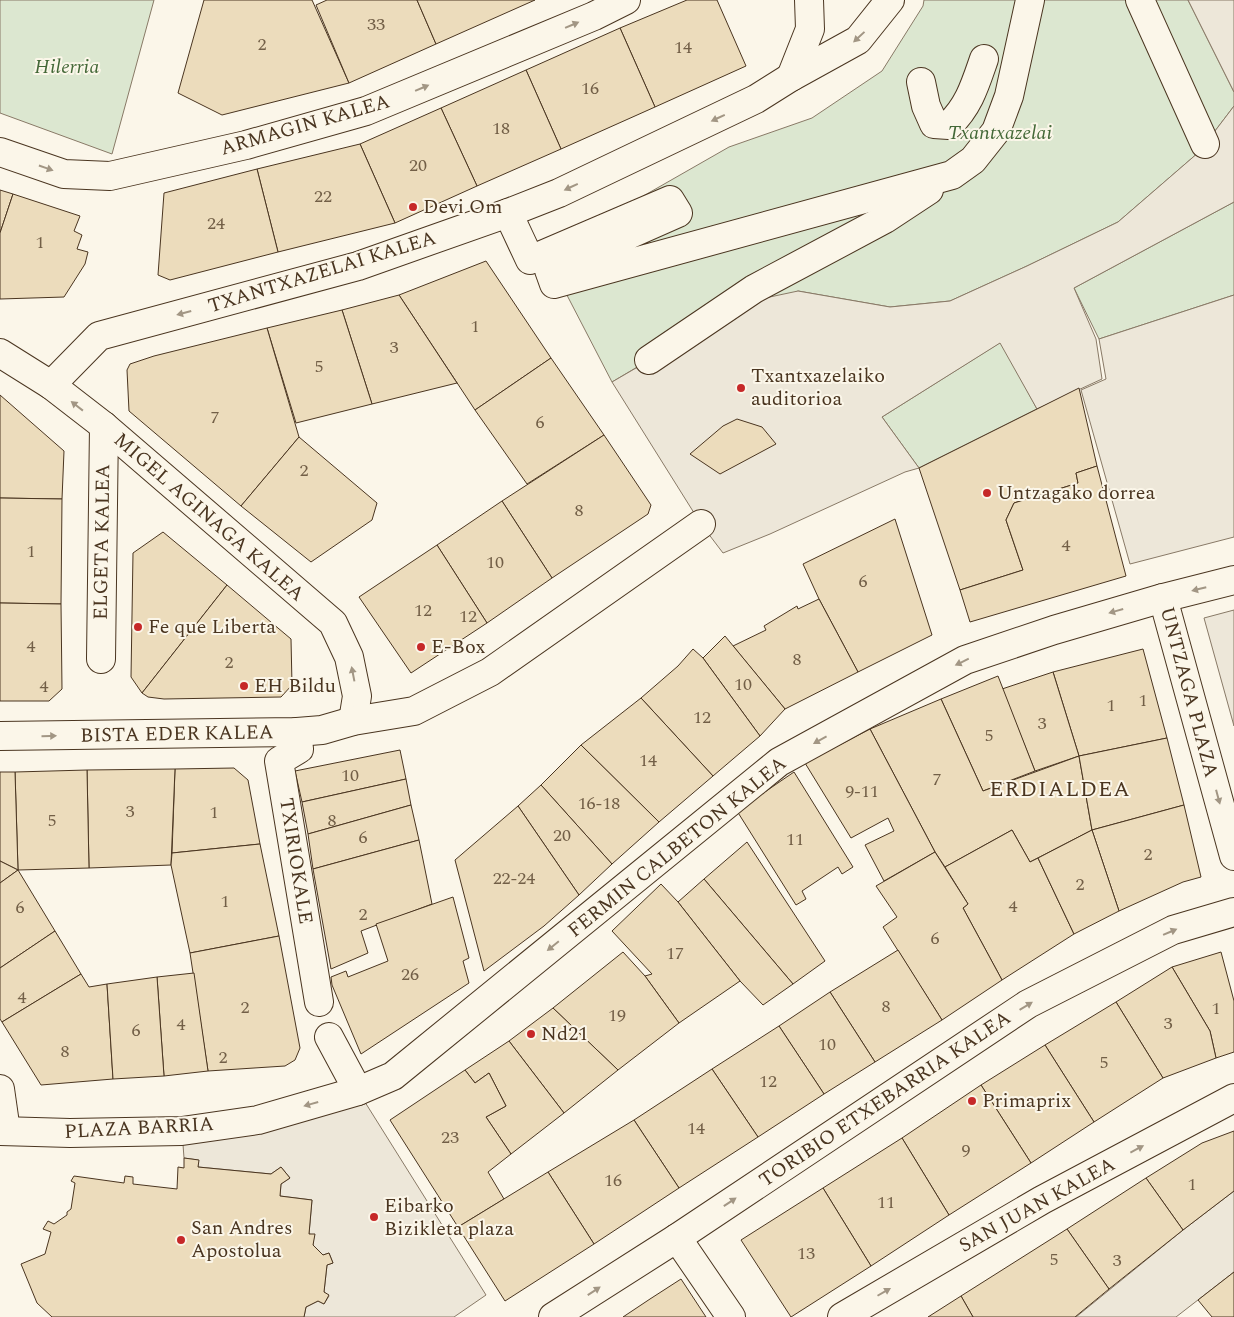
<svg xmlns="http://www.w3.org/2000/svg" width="1234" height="1317" font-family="Spectral,serif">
	<rect width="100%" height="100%" fill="#fbf6e9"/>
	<g fill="#dce7d0" stroke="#887966">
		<path d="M0,0H154L112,154L0,113Z"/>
		<path d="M924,0H1188L1234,92V106L1199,152L1118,222L1027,266L950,301L890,307L798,291L649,360L612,382L542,247L638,199L729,147L812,118L882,71L923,6Z"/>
		<path d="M1234,202V295L1099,339L1074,288Z"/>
		<path d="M1001,342L1037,409L919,468L882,417Z"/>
	</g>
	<g fill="#ede7d9" stroke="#887966">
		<path d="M1188,0H1234V92Z"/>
		<path d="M1234,106V202L1074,288L1096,339L1102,379L1037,409L1000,343L882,417L919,468L905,472L770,534L723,553L701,524L612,382L751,301L798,291L890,307L950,301L1027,266L1118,222L1199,152Z"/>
		<path d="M1234,295V537L1130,564L1081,390L1106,379L1099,339Z"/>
		<path d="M1234,610V726L1204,618Z"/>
		<path d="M358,1091L486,1295L454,1317H304L306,1307L318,1301L324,1304L329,1296L324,1292L327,1265L333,1263L329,1253L323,1255L313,1245L314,1235L309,1234L312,1200L280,1196L281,1184L290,1178L281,1167L271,1174L198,1167V1160L184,1158L182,1131Z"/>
		<path d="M1234,1191V1272L1176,1317H1076L1183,1230Z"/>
	</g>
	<g fill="#ecdcbc" stroke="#4a3520">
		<path d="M204,0H312L349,83L222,115L178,93Z"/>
		<path d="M327,0H417L436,44L349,83L316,5Z"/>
		<path d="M417,0H535L436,44Z"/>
		<path d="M687,0H717L746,66L655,107L620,28Z"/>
		<path d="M620,28L655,107L561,149L526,70Z"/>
		<path d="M526,70L561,149L477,186L441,108Z"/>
		<path d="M441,108L477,186L395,223L360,144Z"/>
		<path d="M360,144L395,223L278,252L257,169Z"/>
		<path d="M257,169L278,252L170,280L158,275L164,193Z"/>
		<path d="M0,190L13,194L0,233Z"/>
		<path d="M13,194L80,216L74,231L82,235L77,249L88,252L85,264L64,297L0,299V233Z"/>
		<path d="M486,261L551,358L475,410L399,295Z"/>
		<path d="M399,295L457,383L372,404L342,310Z"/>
		<path d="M342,310L372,404L296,423L267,328Z"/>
		<path d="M267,328L299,437L241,506L129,411L127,370L130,364L154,356Z"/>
		<path d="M551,358L604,435L527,484L475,410Z"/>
		<path d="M1079,388L1097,466L1076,473L1078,483L1014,503L1006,520L1023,570L960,590L919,468Z"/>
		<path d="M0,395L64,451L62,499L0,498Z"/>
		<path d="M737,419L762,427L776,444L720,474L690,454L723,426Z"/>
		<path d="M604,435L651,505L648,514L552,578L502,501Z"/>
		<path d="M299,437L377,503L372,520L311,562L241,506Z"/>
		<path d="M1097,466L1126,576L970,622L960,590L1023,570L1006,520L1014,503L1078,483L1076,473Z"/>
		<path d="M0,498L62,499L61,604L0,603Z"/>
		<path d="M502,501L552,578L487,623L437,545Z"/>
		<path d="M895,519L932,635L858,672L819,599L803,564Z"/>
		<path d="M163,532L227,585L142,693L131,677L133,553Z"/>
		<path d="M437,545L487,623L411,673L359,597Z"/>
		<path d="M227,585L291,639L292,685L281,697L164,699L148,697L142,693Z"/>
		<path d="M819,599L858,672L785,709L733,646L766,630L764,626L797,606L798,609Z"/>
		<path d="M0,603L61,604L62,689L49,701H0Z"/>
		<path d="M725,636L785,709L760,736L703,658Z"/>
		<path d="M693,649L703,658L760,736L713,776L641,698L678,666Z"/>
		<path d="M1143,649L1167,738L1079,756L1053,672Z"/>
		<path d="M1053,672L1079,756L1035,771L1002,689Z"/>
		<path d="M998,676L1035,771L983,791L941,699Z"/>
		<path d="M641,698L713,776L659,822L581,745Z"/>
		<path d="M941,699L983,791L1079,756L1092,830L1030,862L1012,830L945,867L935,852L870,729Z"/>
		<path d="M870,729L935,852L884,881L865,845L894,831L888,818L851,838L805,763Z"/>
		<path d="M1167,738L1184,805L1092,830L1079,756Z"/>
		<path d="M581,745L659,822L612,864L541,785Z"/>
		<path d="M400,750L406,779L302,802L295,771Z"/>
		<path d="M234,768L248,780L260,844L172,853L175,769Z"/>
		<path d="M175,769L171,865L89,868L87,770Z"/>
		<path d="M87,770L89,868L18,870L15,772Z"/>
		<path d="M0,772H15L18,870L0,861Z"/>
		<path d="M794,772L853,867L842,874L838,867L802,891L806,899L796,905L737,811Z"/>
		<path d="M406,779L411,805L308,834L302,802Z"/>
		<path d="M541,785L612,864L579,895L518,806Z"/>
		<path d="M411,805L419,840L313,869L308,834Z"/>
		<path d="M1184,805L1201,877L1183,882L1119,911L1092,830Z"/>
		<path d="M518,806L579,895L544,926L484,971L455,860Z"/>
		<path d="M1012,830L1030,862L1038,858L1074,934L1002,980L963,908L968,904L945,867Z"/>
		<path d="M1092,830L1119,911L1074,934L1038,858Z"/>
		<path d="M419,840L432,904L361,931L368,953L331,969L313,869Z"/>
		<path d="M747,842L825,961L793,984L704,879Z"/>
		<path d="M260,844L279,936L190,953L171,865L172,853Z"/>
		<path d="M935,852L968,904L963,908L1002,980L942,1020L883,927L897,917L876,886Z"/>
		<path d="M0,861L18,870L0,883Z"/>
		<path d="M18,870L55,931L0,968V883Z"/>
		<path d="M704,879L793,984L763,1005L740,981L678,902Z"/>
		<path d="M661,884L678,902L740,981L679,1023L645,976L652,974L612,931Z"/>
		<path d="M453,897L469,958L463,961L469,983L361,1054L332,985L331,977L346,971L348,977L388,961L376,924Z"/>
		<path d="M55,931L81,974L2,1022L0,1019V968Z"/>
		<path d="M279,936L300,1048L295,1060L285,1066L208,1071L190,953Z"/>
		<path d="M898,950L942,1020L875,1062L830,992Z"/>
		<path d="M623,952L645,976L679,1023L618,1070L553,1008Z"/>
		<path d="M1221,952L1234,1001V1052L1216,1058L1210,1031L1172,967Z"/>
		<path d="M1172,967L1210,1031L1216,1058L1163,1078L1116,1002Z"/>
		<path d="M194,973L208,1071L164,1076L157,977Z"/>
		<path d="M81,974L89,987L107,984L113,1079L41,1085L2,1022Z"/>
		<path d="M157,977L164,1076L113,1079L107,984Z"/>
		<path d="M830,992L875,1062L824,1094L779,1026Z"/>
		<path d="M1116,1002L1163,1078L1094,1122L1045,1045Z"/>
		<path d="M553,1008L618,1070L564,1113L509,1041Z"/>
		<path d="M779,1026L824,1094L758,1137L712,1069Z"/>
		<path d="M509,1041L564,1113L511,1154L486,1117L506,1106L489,1073L475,1083L465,1070Z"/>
		<path d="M1045,1045L1094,1122L1031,1163L981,1085Z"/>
		<path d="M712,1069L758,1137L679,1188L634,1120Z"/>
		<path d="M465,1070L475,1083L489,1073L506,1106L486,1117L511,1154L488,1172L504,1199L458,1227L390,1120Z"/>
		<path d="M981,1085L1031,1163L949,1215L902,1138Z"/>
		<path d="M634,1120L679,1188L594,1244L548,1172Z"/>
		<path d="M1234,1131V1191L1183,1230L1146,1178L1202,1143Z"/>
		<path d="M902,1138L949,1215L871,1266L823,1188Z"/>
		<path d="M184,1158L199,1160L198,1167L271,1174L281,1167L290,1178L281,1184L280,1196L312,1200L309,1234H315L313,1245L323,1255L329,1253L333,1263L327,1265L324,1292L329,1295L324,1304L318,1301L306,1307L304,1317H52L37,1303L21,1264L45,1254L51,1232L43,1229L48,1221L54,1224L67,1215V1212L71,1209L75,1183L71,1181L74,1176L124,1183L125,1176L133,1177V1184L177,1189L178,1167L184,1168Z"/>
		<path d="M548,1172L594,1244L505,1301L458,1227Z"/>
		<path d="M1146,1178L1183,1230L1109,1289L1067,1229Z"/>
		<path d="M823,1188L871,1266L791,1317L741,1240Z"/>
		<path d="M1067,1229L1109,1289L1075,1317H973L961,1296Z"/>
		<path d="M1234,1272V1317H1212L1198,1300Z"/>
		<path d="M681,1279L706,1317H623L650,1299Z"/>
		<path d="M961,1296L973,1317H928Z"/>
	</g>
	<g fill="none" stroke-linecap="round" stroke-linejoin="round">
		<defs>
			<g id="minor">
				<path d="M1140,0L1205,144"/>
				<path d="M791,77L810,29L809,0"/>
				<path d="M921,82L926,106L934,124L949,125C969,106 975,85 984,59"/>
				<path d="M0,152L64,174L110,176L246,145L366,111L594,16L626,0"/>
				<path d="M508,213L530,260L670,200L678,213L549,270L554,284L952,175L973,160L996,131L1009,96L1030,0"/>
				<path d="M0,353L51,385L104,426L333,623L349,657L357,696L353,721"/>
				<path d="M649,360L754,289L885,219L929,190"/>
				<path d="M51,385L99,336L358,266L508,213L559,193L756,99L791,77L858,40L890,0"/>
				<path d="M1163,598L1234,856"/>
				<path d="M101,659L104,426"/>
				<path d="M297,732L299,749L279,761L319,1002"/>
				<path d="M0,736L297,732L322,730L353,721L414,711L490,672L701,524"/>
				<path d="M329,1037L358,1091"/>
				<path d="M0,1089L6,1131"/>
				<path d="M0,1131L70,1133L182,1131L258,1120L358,1091L393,1076L779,762L965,660L1054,630L1163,598L1234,580"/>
				<path d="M677,1238L731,1317"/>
				<path d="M553,1317L677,1238L1028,1004L1173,930L1234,912"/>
				<path d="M842,1317L1042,1200L1234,1098"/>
			</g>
		</defs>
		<use href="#minor" stroke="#4a3520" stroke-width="30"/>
		<use href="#minor" stroke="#fbf6e9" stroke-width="28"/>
	</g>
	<defs><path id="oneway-solid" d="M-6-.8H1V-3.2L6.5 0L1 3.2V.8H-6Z" transform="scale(1.25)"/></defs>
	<g fill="#a29684">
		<use href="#oneway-solid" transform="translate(572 25) rotate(-23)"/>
		<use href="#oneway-solid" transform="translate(859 37) rotate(137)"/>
		<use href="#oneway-solid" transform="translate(422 88) rotate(-23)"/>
		<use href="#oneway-solid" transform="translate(718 118) rotate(155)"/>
		<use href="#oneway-solid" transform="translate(46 168) rotate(19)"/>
		<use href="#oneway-solid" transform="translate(571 187) rotate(155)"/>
		<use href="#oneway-solid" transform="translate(184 313) rotate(165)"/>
		<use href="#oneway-solid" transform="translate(77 406) rotate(-142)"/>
		<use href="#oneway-solid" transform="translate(1199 589) rotate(166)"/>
		<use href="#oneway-solid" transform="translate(1116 611) rotate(164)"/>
		<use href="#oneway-solid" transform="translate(962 662) rotate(154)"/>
		<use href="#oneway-solid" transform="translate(353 674) rotate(-101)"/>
		<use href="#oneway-solid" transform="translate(49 736) rotate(-1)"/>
		<use href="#oneway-solid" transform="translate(820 740) rotate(151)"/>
		<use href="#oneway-solid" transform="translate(1218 797) rotate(75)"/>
		<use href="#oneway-solid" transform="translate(1170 932) rotate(-23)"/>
		<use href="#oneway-solid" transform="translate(553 946) rotate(141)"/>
		<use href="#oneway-solid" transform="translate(1026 1006) rotate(-31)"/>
		<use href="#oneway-solid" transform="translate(311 1104) rotate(164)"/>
		<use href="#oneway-solid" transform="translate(1137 1149) rotate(-28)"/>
		<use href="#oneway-solid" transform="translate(730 1202) rotate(-34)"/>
		<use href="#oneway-solid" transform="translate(594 1291) rotate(-33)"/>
		<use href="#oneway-solid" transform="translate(884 1292) rotate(-30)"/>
	</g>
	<g fill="#c62828" stroke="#fbf6e9" stroke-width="2">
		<circle cx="413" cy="207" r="5"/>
		<circle cx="741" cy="388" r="5"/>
		<circle cx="987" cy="493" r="5"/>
		<circle cx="138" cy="627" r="5"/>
		<circle cx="421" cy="647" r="5"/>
		<circle cx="244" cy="686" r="5"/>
		<circle cx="531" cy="1034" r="5"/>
		<circle cx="972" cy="1101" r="5"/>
		<circle cx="374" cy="1217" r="5"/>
		<circle cx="181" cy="1240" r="5"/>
	</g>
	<g text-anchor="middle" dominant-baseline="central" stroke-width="4" stroke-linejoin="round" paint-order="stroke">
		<g font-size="18" fill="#725f47">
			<text x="376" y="24">33</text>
			<text x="262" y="44">2</text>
			<text x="683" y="47">14</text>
			<text x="590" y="88">16</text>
			<text x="501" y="128">18</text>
			<text x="418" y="165">20</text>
			<text x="323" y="196">22</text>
			<text x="216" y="223">24</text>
			<text x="40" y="242">1</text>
			<text x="475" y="326">1</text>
			<text x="394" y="347">3</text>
			<text x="319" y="366">5</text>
			<text x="215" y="417">7</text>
			<text x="540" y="422">6</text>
			<text x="304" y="470">2</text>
			<text x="579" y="510">8</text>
			<text x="1066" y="545">4</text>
			<text x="31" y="551">1</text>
			<text x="495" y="562">10</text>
			<text x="863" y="581">6</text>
			<text x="423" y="610">12</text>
			<text x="468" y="616">12</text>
			<text x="31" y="646">4</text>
			<text x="797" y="659">8</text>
			<text x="229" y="662">2</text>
			<text x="743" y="684">10</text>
			<text x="44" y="686">4</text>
			<text x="1143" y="700">1</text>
			<text x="1111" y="705">1</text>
			<text x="702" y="717">12</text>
			<text x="1042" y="723">3</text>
			<text x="989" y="735">5</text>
			<text x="648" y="760">14</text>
			<text x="350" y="775">10</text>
			<text x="937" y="779">7</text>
			<text x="862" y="791">9-11</text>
			<text x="599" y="803">16-18</text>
			<text x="130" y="811">3</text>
			<text x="214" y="812">1</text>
			<text x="52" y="820">5</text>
			<text x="332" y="820">8</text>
			<text x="562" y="835">20</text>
			<text x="363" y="837">6</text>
			<text x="795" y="839">11</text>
			<text x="1148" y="854">2</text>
			<text x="514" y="878">22-24</text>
			<text x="1080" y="884">2</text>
			<text x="225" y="901">1</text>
			<text x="1013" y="906">4</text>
			<text x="20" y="907">6</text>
			<text x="363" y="914">2</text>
			<text x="935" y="938">6</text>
			<text x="675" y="953">17</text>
			<text x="410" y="974">26</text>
			<text x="22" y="997">4</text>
			<text x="886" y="1006">8</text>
			<text x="245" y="1007">2</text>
			<text x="1216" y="1008">1</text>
			<text x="617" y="1015">19</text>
			<text x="1168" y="1023">3</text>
			<text x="181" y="1024">4</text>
			<text x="136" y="1030">6</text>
			<text x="827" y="1044">10</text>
			<text x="65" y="1051">8</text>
			<text x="223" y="1057">2</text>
			<text x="1104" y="1062">5</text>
			<text x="768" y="1081">12</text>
			<text x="696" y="1128">14</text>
			<text x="450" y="1137">23</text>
			<text x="966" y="1150">9</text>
			<text x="613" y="1180">16</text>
			<text x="1192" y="1184">1</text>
			<text x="886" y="1202">11</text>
			<text x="806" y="1253">13</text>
			<text x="1054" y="1259">5</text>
			<text x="1117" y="1260">3</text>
		</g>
		<g font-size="20" font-style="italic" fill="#436837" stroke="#fbf6e9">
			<text x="67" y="67">Hilerria</text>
			<text x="1000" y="133">Txantxazelai</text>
		</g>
		<g font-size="20" fill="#4a3520" stroke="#fbf6e9">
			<text transform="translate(305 125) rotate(-16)">ARMAGIN KALEA</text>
			<text transform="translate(322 272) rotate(-17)">TXANTXAZELAI KALEA</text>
			<text transform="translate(209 517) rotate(41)">MIGEL AGINAGA KALEA</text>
			<text transform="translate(102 542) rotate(-89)">ELGETA KALEA</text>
			<text transform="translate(1189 692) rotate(75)">UNTZAGA PLAZA</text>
			<text transform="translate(177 734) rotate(-1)">BISTA EDER KALEA</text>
			<text transform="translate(677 847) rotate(-39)">FERMIN CALBETON KALEA</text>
			<text transform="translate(296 861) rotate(81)">TXIRIOKALE</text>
			<text transform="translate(885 1099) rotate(-34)">TORIBIO ETXEBARRIA KALEA</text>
			<text transform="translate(139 1128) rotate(-3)">PLAZA BARRIA</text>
			<text transform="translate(1037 1205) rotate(-29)">SAN JUAN KALEA</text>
		</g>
		<g font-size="20" fill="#4a3520" stroke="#fbf6e9" text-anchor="start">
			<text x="423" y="207">Devi Om</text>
			<text x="751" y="376">Txantxazelaiko<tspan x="751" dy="23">auditorioa</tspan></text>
			<text x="997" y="493">Untzagako dorrea</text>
			<text x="148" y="627">Fe que Liberta</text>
			<text x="431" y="647">E-Box</text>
			<text x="254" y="686">EH Bildu</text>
			<text x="541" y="1034">Nd21</text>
			<text x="982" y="1101">Primaprix</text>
			<text x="384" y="1206">Eibarko<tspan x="384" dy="23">Bizikleta plaza</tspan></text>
			<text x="191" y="1228">San Andres<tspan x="191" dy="23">Apostolua</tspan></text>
		</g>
		<g font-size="22" letter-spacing="1" fill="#4a3520" stroke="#fbf6e9">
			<text x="1060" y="789">ERDIALDEA</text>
		</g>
	</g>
</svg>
